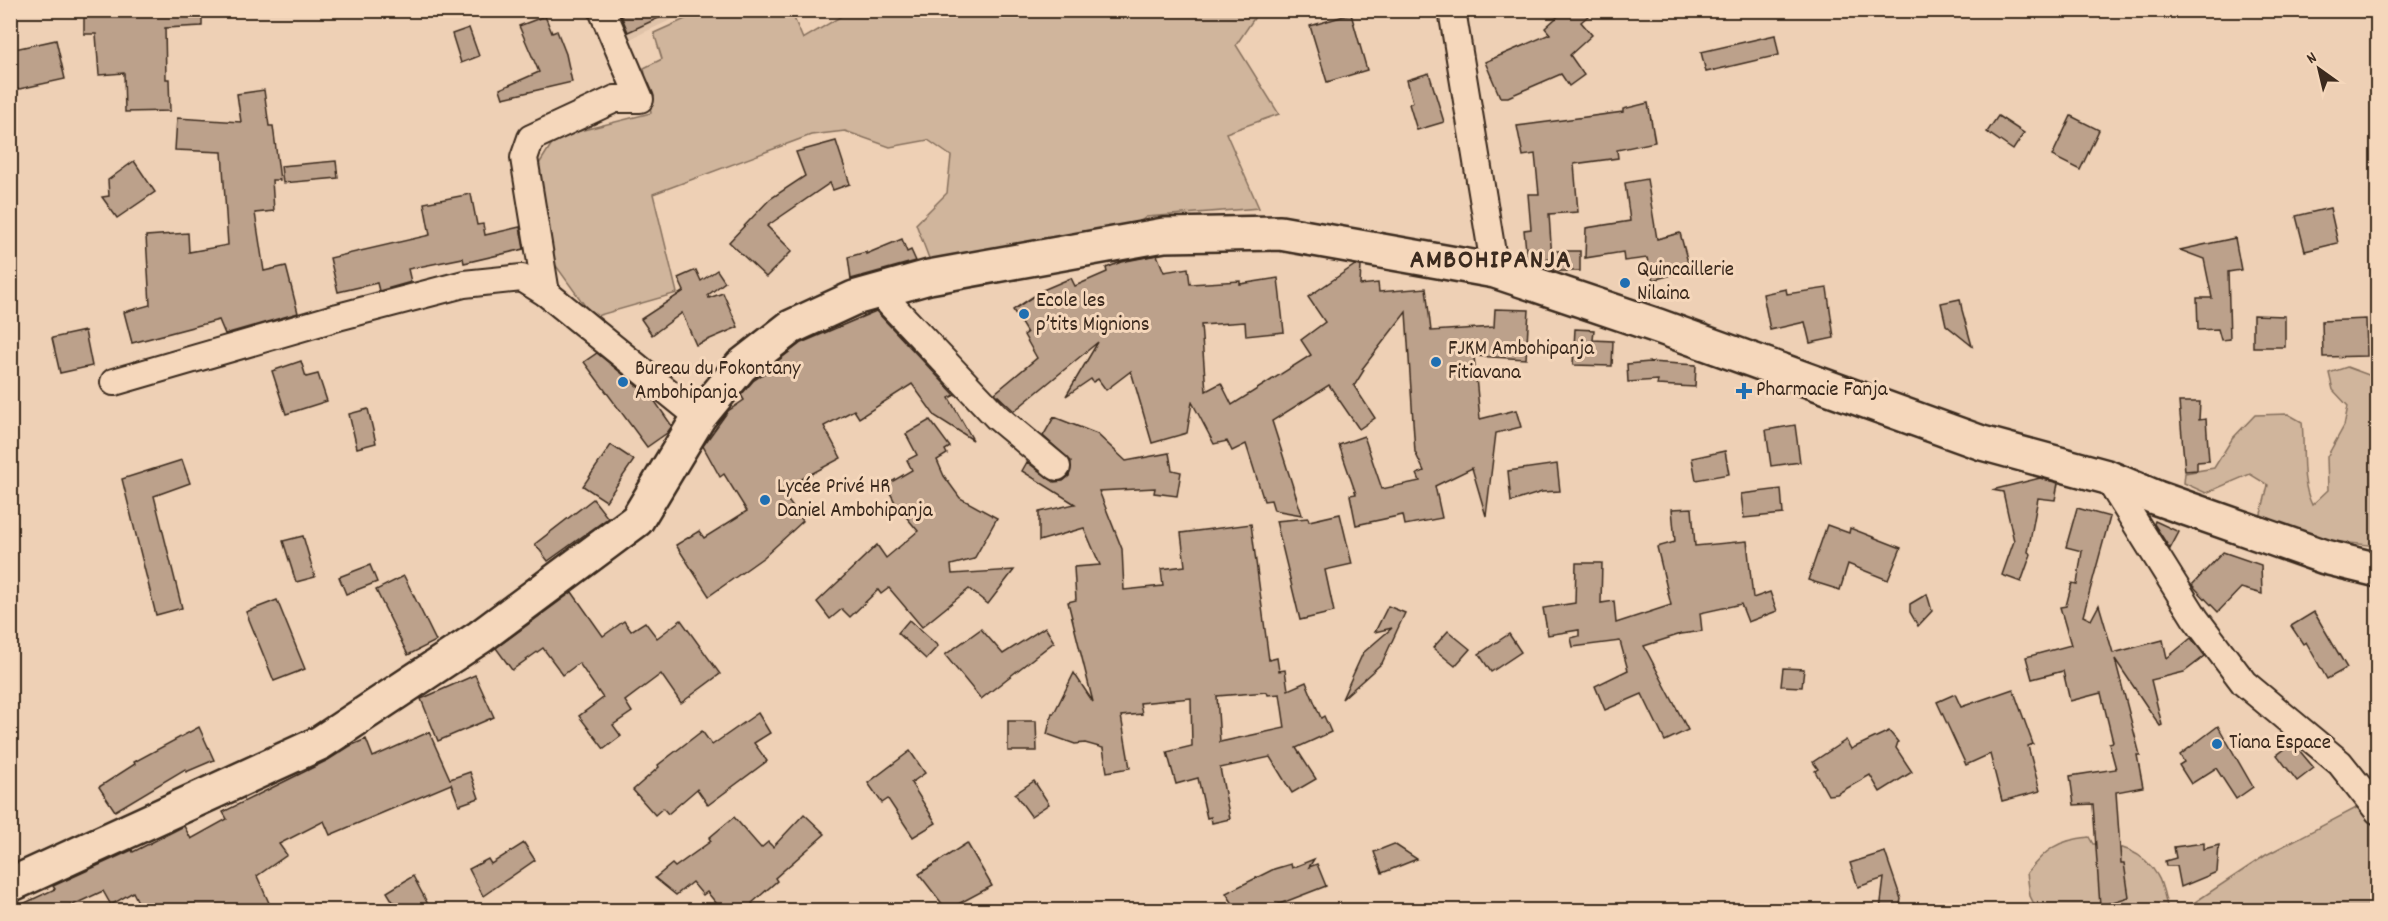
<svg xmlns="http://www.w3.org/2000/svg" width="2388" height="921" font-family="Dekko,sans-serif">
	<rect width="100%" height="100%" fill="#eed0b5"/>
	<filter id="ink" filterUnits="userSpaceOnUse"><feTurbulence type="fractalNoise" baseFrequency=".0167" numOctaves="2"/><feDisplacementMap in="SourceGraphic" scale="12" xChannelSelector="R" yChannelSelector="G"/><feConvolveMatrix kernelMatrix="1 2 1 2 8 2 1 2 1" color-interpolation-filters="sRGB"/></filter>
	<g filter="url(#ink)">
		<path fill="#dfc2a8" d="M606,11H690L619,44Z"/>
		<g fill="#d0b59c" stroke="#86705d" stroke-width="1.5">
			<path d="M703,11H791L803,39L850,11H1259L1236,45L1279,114L1226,133L1259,208L1146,217L1135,226L930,261L916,224L947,193L951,156L928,140L890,147L845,131L811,135L653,194L677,293L593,317L546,252L534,172L556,137L651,113L644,68L662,59L654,33Z"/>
			<path d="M2347,367L2377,378V546L2268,534L2260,518L2268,485L2250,474L2206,493L2184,483L2185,473L2214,468L2232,439L2255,415L2288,414L2302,422C2305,450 2300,480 2312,505L2328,490L2327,457L2344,426L2348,406L2333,390L2329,373Z"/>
			<path d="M2364,804L2377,820V910H2183L2266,855Z"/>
			<path d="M2089,837L2093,844C2118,843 2144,852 2157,875C2163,884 2165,899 2168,910H2037L2030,896L2027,873C2046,849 2058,840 2089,837Z"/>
		</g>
		<g fill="#bca18b" stroke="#3b2a1e" stroke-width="1.5" fill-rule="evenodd">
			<path d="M87,10H202V26L165,28L166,79H169L170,111L125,112L124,73L99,75L96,34H84V17H88Z"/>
			<path d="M619,10H676L628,32Z"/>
			<path d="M1565,10H1595L1581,22L1592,35L1570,55L1584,75L1569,86L1561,74L1508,97H1500L1485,62L1550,34L1545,28Z"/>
			<path d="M1351,14L1367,70L1327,82L1310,26Z"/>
			<path d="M545,16L552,33L557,31L566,54L572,82L503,98L500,89L539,72L519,26Z"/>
			<path d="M469,28L479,56L461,63L452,34Z"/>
			<path d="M1775,35L1779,55L1706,72L1701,52Z"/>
			<path d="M56,40L65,79L10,91V50Z"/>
			<path d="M1429,73L1444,122L1417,130L1409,104L1413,102L1407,80Z"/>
			<path d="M264,90L269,126H273L280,180H272L274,211L255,213L264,271L286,266L298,313L225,334L219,320L132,343L124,312L150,305L146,236L188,233L189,252L228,245L222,152L175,150L177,118L241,122L237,94Z"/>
			<path d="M1648,103L1655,142L1617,150L1618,158L1574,164L1578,212L1549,214L1552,259L1527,261L1524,230L1531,229L1528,194H1539L1535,154L1523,156L1517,126L1623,112V109Z"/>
			<path d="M1998,116L2024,133L2013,150L1987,132Z"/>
			<path d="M2071,116L2099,130L2080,170L2052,156Z"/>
			<path d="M836,141L850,184L833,190L830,183L767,226L792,251L766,277L729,242L770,199L805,176L796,152Z"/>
			<path d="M134,161L155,192L117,218L102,197L109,196L108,180Z"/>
			<path d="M336,161L338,178L283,183L281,166Z"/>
			<path d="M1647,179L1657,239L1680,233L1690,270L1653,280L1647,258L1624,261L1623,252L1585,258L1586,228L1630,221L1625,183Z"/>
			<path d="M471,194L477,225L483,224L485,235L520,227L524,249L464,263L463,258L408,269L411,282L379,291L377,283L338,292L330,258L430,235L424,203Z"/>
			<path d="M2330,208L2338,243L2305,251L2296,216Z"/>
			<path d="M2235,238L2241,270L2228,272L2230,339L2221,340L2218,329L2198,330L2197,298H2212L2204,259L2180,250Z"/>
			<path d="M902,239L907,252L911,250L916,261L851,279L848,257L866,252V254Z"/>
			<rect x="1553" y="251" width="27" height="20"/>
			<path d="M1157,255L1164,272L1188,268L1190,284L1240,281V284L1278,278L1284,332L1246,336L1245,322L1201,325L1206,391L1221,383L1232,405L1311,355L1301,340L1325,322L1308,297L1355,265L1361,266L1360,285L1378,283L1379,292L1426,288L1431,331L1494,327L1495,309L1529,310L1526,359L1474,356L1480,419L1516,410L1521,427L1496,433L1486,516L1472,468L1435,486L1442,518L1405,525L1403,515L1356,525L1350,495L1356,494L1339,445L1364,436L1382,489L1420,481L1417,474L1424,471L1415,452L1406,312L1362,369L1364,370L1354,386L1375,418L1359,429L1329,385L1272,421L1302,515L1274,510L1271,500L1264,501L1246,444L1232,451L1227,441L1214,444L1192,402L1187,433L1152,443L1131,371L1106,390L1098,379L1093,382L1091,379L1066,396L1098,342L1014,411L995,393L1037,358L1024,335L1027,333L1013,310L1043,290L1071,278L1075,286L1107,272L1106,268L1121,262Z"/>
			<path d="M696,270L701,281L717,270L725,282L708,295L709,298L723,293L738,327L696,345L682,313L652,335L641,319L684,291L678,278Z"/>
			<path d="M1827,288L1834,338L1810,343L1805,322L1770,330L1763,294L1786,289L1787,294Z"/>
			<path d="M1960,299L1962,310L1972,346L1946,325L1941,303Z"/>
			<path d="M876,311L955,395L949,398L973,440L935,416L912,384L859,418L854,410L824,426L841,458L798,481L800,483L783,494L803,521L764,557L709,596L676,545L699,531L704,538L747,511L724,474L720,477L703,446L728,411L744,400L741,395L753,381L776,365L775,363L801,343Z"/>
			<path d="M2253,315L2285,316V347H2253Z"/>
			<path d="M2366,319L2367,356L2323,357L2322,321Z"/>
			<path d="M1575,329L1594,330L1593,340L1613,341L1612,366L1573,365Z"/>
			<path d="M85,331L92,366L60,373L52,338Z"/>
			<path d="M597,353L654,400L672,426L667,433L647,447L584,362Z"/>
			<path d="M301,361L306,377L318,374L327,401L286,414L272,371Z"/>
			<path d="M1650,362L1696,365L1695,387L1657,385L1658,380L1628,382L1627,364Z"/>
			<path d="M2179,402H2200L2199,420L2206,419L2209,461L2197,462V470L2185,471Z"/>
			<path d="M368,409L376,443L357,448L349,414Z"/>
			<path d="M1054,417L1097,434L1126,461L1169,453L1172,470L1181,472L1177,496L1154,493L1155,488L1099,491L1122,549L1124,590L1163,586L1161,569L1185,566L1181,533L1251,524L1269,660L1277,658L1279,671L1285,670L1288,690L1306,682L1321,718L1324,716L1331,732L1296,748L1316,779L1292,793L1270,757L1220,768L1230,819L1212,823L1211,817L1207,818L1198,778L1176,784L1167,752L1192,746L1191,698L1140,703L1142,714L1121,716L1130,768L1107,772L1103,748L1085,743L1075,744L1047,734L1052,713H1054L1074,673L1093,702L1068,602L1076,600L1074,567L1100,565L1084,528L1039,541V512L1075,504L1022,471L1027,462L1054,482L1063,481L1069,476L1071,461L1043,436ZM1267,692L1268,695L1280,694L1285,728L1220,742L1217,696Z"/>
			<path d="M930,420L950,447L945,450L947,454L937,460L944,476L960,498L997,518L974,559L951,565L952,574L1014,570L988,604L969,589L922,627L889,588L881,594L878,590L850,617L842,609L830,619L817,602L877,545L886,558L918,531L897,506L886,485L912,470L907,460L917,455L906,434Z"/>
			<path d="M1795,425L1800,462L1771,466L1766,430Z"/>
			<path d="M611,445L634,460L606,501L583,486Z"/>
			<path d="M1725,451L1729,474L1696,480L1692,458Z"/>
			<path d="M182,460L190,483L154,496L182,608L156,615L122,479Z"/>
			<path d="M1557,464L1560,491L1542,492L1511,502L1508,471Z"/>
			<path d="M2040,478L2058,483L2055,500L2038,498L2028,552L2031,554L2021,582L2002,575L2014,541L2003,492L1992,490Z"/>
			<path d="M1781,489L1783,514L1744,518L1741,494Z"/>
			<path d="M593,499L608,518L548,561L535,544Z"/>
			<path d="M1692,508L1695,546L1747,541L1753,598L1770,592L1777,611L1748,622L1741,604L1700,613L1702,631L1681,634L1644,646L1688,730L1665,741L1642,694L1605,710L1595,686L1628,670L1620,641L1573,647L1571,638L1579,636V630L1548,635L1543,608L1575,603L1576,563H1602L1601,603L1614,601L1616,623L1671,605L1657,547L1675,542L1672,509Z"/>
			<path d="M2077,508L2110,517L2083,616L2091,620L2099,605L2113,653L2163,640L2167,658L2191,638L2205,656L2184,672L2151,680L2162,725L2160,726L2115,659L2140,755H2137L2143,787L2116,792L2121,863H2124L2129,897L2100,906L2093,804L2074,805L2070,776L2116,769L2109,743L2113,742L2101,693L2070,701L2063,671L2032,679L2026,657L2071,645L2060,607L2066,606L2072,583L2077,584L2082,551L2066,547Z"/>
			<path d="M1340,514L1352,564L1325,570L1334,612L1300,620L1276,521L1308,518L1309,521Z"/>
			<path d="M2155,521L2179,532L2170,549L2154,524Z"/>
			<path d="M1827,525L1849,533L1850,528L1901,548L1888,580L1848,564L1840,590L1808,580Z"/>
			<path d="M303,536L315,577L296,582L283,541Z"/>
			<path d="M2223,552L2261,565L2262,594L2241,588L2218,612L2192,585Z"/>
			<path d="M370,565L377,582L346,594L339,577Z"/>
			<path d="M404,576L436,641L408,655L376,590Z"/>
			<path d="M572,592L603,636L624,621L631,631L645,622L657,638L681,620L720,674L681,703L661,674L625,701L632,712L613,725L621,736L604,749L579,716L603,698L579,663L563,675L543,648L512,670L496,648Z"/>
			<path d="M1927,594L1932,611L1918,626L1910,612V604Z"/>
			<path d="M277,600L305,669L274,681L246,612Z"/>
			<path d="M1388,606L1405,613L1382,663L1342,699L1363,653L1392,628L1375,632Z"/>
			<path d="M2314,612L2347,668L2327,679L2306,642L2303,644L2291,626Z"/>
			<path d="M909,620L938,646L926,659L898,633Z"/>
			<path d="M1045,627L1054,642L981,699L945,655L981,629L1003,654Z"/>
			<path d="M1448,631L1470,649L1455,666L1433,648Z"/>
			<path d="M1509,634L1521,652L1491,672L1479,654Z"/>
			<path d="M1783,668L1804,669L1802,687L1781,686Z"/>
			<path d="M475,675L494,717L438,741L421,699Z"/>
			<path d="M2013,689L2033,744L2028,746L2040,791L2002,801L1990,754L1966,765L1937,702L1955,694L1961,707Z"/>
			<path d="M758,713L770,733L754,743L767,761L708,805L697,789L668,814L663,808L655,815L633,790L659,767L658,765L702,731L712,745Z"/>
			<path d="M1008,721H1036L1037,751H1008Z"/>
			<path d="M2218,726L2253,787L2236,799L2216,768L2191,784L2179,765L2184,762L2180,755Z"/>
			<path d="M199,727L214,760L186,772L185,769L115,811L99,787L135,764L134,762Z"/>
			<path d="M1889,731L1898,742L1896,748L1912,772L1880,792L1870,775L1837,794L1828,795L1815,771L1818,769L1813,762L1846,740L1851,749Z"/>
			<path d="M429,732L450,779L470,772L479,798L459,805L451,784L330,835L324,821L279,844L287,855L257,876L270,905L258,910H142L133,892L111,905L103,891L62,910H10L55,889L53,886L132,850L133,852L184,826L191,839L227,819L223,812L328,760L350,746L366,739L373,757Z"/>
			<path d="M2293,743L2314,768L2297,781L2277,755Z"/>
			<path d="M910,751L925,773L911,783L936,823L913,837L888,799L882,803L868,783Z"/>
			<path d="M1034,781L1049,804L1031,816L1015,794Z"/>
			<path d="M804,814L825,834L775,878L777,881L752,903L758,910H722L707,892L703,895L692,882L676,895L655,878L672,864L675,867L711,841L709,838L734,817L761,848L768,842L773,847Z"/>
			<path d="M524,843L535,860L483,896L469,869L488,859L491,864Z"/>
			<path d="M967,843L992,886L947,910L919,874Z"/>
			<path d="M2204,843V849L2219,845L2217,872L2181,887L2177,866H2166L2165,861L2176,858L2174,847Z"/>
			<path d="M1394,844L1417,859L1382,873L1374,852Z"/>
			<path d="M1885,852L1901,899L1899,910H1880L1884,878L1858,887L1850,863Z"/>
			<path d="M1314,859L1309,867L1317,864L1326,886L1264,910H1237L1226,893L1274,869L1291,864L1292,868Z"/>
			<path d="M413,876L431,910H398L387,892Z"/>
		</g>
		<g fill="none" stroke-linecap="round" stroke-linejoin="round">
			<defs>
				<g id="minor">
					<path d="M1452,10L1495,271"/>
					<path d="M878,291L997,417L1057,467"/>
					<path d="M546,293L524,158L531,138L615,99H640L602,10"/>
					<path d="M114,382L338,317L464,284L522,278L546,293L699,417"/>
					<path d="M2107,477L2195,618L2244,683L2340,763L2378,811"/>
				</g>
				<path id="tertiary" d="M10,885L320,743L480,637L637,520L699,417L741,366L791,327L854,298L929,277L1164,235L1280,233L1495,271L1658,326L1982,443L2107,477L2157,498L2325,557L2378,570"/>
			</defs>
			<use href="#minor" stroke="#3b2a1e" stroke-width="30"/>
			<use href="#tertiary" stroke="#3b2a1e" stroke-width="38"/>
			<use href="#minor" stroke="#f5d7bb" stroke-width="26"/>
			<use href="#tertiary" stroke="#f5d7bb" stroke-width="33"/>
		</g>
	</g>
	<g fill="#1f6fb2" stroke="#f5d7bb" stroke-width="2">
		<circle cx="1625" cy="283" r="6"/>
		<circle cx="1024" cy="314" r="6"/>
		<circle cx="1436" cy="362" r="6"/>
		<circle cx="623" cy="382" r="6"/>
		<path d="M1741 382h6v6h6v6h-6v6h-6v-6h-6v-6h6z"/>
		<circle cx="765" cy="500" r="6"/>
		<circle cx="2217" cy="744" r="6"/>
	</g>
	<g text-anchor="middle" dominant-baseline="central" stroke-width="6" stroke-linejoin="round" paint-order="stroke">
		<g font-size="21" fill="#3b2a1e" stroke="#f5d7bb" text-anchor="start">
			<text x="1637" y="271">Quincaillerie<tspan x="1637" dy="24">Nilaina</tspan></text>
			<text x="1036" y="302">Ecole les<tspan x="1036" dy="24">p’tits Mignions</tspan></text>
			<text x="1448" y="350">FJKM Ambohipanja<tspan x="1448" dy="24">Fitiavana</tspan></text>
			<text x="635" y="370">Bureau du Fokontany<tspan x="635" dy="24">Ambohipanja</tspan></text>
			<text x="1756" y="391">Pharmacie Fanja</text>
			<text x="777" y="488">Lycée Privé HR<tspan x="777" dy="24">Daniel Ambohipanja</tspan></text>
			<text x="2229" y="744">Tiana Espace</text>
		</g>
		<g font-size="27" font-weight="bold" letter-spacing="1.5" fill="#3b2a1e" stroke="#f5d7bb">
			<text x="1491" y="261">AMBOHIPANJA</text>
		</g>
	</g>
	<rect width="2388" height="921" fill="none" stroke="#f5d7bb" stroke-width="36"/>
	<rect x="18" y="18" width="2352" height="885" fill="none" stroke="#3b2a1e" stroke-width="2" filter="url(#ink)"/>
	<g transform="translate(2319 69) rotate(326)" stroke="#f5d7bb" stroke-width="4.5" paint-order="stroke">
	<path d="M0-4.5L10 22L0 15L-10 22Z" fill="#3b2a1e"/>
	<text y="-9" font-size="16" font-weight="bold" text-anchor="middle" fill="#3b2a1e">N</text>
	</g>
</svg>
